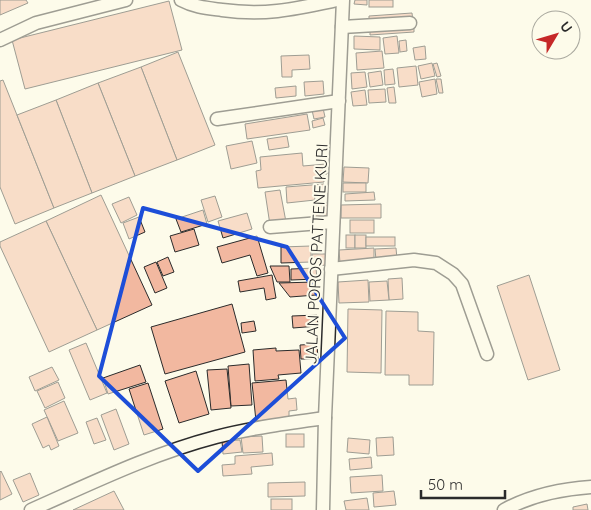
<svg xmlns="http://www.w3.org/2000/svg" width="591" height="510" font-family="Quicksand,sans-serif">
	<rect width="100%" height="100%" fill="#fdfbea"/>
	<g fill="#f2b8a0" stroke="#2b2b2b">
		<path d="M0,0H26L28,3L0,15Z"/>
		<path d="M355,0H367V5L354,4Z"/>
		<rect x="369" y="0" width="24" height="7"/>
		<path d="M169,1L182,50L25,89L12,40Z"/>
		<path d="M412,13L413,22L369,25V16Z"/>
		<path d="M414,25V32L370,35V28Z"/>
		<path d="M354,36L380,37V50L354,49Z"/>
		<path d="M397,36L399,53L385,54L383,38Z"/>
		<path d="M406,40L407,51L400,52L399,41Z"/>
		<path d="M425,46L426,59L415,60L413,48Z"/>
		<path d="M382,51L384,68L357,70L356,53Z"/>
		<path d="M178,52L215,145L177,160L141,67Z"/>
		<path d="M309,55L310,69L292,70V77H282L281,56Z"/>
		<path d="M432,63L435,76L421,79L418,66Z"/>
		<path d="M437,63L441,76L437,77L433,64Z"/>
		<path d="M416,66L418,85L399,87L397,68Z"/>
		<path d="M141,67L177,160L135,176L98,83Z"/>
		<path d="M393,69L395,84L385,85L384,70Z"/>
		<path d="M381,71L383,85L370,87L368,73Z"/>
		<path d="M365,72L367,87L352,89L351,73Z"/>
		<path d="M435,79L437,94L422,97L419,82Z"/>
		<path d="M436,79H441L443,93H439Z"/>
		<path d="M3,80L54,208L15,224L0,187V81Z"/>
		<path d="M323,81L324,94L305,96L304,82Z"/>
		<path d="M98,83L135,176L92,193L56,100Z"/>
		<path d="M296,86V96L276,98L275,88Z"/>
		<path d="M394,87L396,103H389L387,88Z"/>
		<path d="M385,89L386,102L369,103L368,90Z"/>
		<path d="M365,90L367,105L353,106L351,92Z"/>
		<path d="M56,100L92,193L54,208L17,115Z"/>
		<path d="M323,108L325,117L314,119L312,110Z"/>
		<path d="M307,114L310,130L247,139L245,124Z"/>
		<path d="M323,118L325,125L313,128L312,121Z"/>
		<path d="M287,136L289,147L269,150L267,139Z"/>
		<path d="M252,141L257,163L231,169L226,146Z"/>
		<path d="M302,153L303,166L326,164L327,174H323L324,182L258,188L256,171L261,170L260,157Z"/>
		<path d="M344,167L369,168L368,183L343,182Z"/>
		<rect x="343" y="183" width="23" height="9"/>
		<path d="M324,184L325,191L314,192L315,200L287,203L286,187Z"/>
		<path d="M280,190L286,222L270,225L265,192Z"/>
		<path d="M374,192L375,200L345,201V194Z"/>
		<path d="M101,195L152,305L97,330L46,221Z"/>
		<path d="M215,196L222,217L208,222L201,200Z"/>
		<path d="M129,197L137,215L121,223L112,204Z"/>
		<rect x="313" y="203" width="18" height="13"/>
		<path d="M381,204V218H341V205Z"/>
		<path d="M203,210L207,224L181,232L176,219Z"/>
		<path d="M247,213L252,229L223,238L218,221Z"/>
		<path d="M139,217L145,232L129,239L123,223Z"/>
		<rect x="350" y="220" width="24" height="13"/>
		<path d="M46,221L97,330L49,352L0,246V242Z"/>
		<path d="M194,229L199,245L175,252L170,236Z"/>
		<rect x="346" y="235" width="9" height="13"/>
		<rect x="355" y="235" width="11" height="13"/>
		<path d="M257,236L268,273L257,276L250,255L222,263L217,247Z"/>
		<rect x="366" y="237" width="29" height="9"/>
		<path d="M311,246V262L281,263V247Z"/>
		<path d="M374,248V261L340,263L339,250Z"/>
		<path d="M396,248L397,259L376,260L375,249Z"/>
		<path d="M312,254H327V265L313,266Z"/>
		<path d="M168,257L174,272L163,276L157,262Z"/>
		<path d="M156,262L167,288L155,293L144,267Z"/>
		<path d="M270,266H289L290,282H277Z"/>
		<path d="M316,268L317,279L291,280V269Z"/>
		<path d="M272,275L276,298L266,300L264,288L240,292L238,281Z"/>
		<path d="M529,275L560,370L528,380L497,286Z"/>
		<path d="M402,278L403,299L389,300L388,279Z"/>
		<path d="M368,280L369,302L339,303L338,282Z"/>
		<path d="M387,281L389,300L370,301L369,282Z"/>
		<path d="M315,282L316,295L290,297L279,283Z"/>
		<path d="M232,304L245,352L165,374L151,327Z"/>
		<path d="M348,309L382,310L381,373L347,372Z"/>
		<path d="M386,311L418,312V331L434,332L433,385H409V375H385Z"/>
		<path d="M317,315L318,326L293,328L292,316Z"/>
		<path d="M254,321L256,331L242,333L241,323Z"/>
		<path d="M86,343L107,393L90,400L69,350Z"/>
		<path d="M317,344L318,359H301L300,345Z"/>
		<path d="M276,348V351L299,350L301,373L278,375L279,379L255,381L253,350Z"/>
		<path d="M249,364L252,405L231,406L228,366Z"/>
		<path d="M140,365L146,382L108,394L103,378Z"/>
		<path d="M52,367L59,380L35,391L29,377Z"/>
		<path d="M227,369L231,408L211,410L207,370Z"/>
		<path d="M196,371L209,414L179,423L165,381Z"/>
		<path d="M286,380L288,399L296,398L297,410L289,411V418L256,421L252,383Z"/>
		<path d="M58,382L65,398L45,408L37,391Z"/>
		<path d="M148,383L163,429L144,435L129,389Z"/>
		<path d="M64,401L78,433L58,441L44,410Z"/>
		<path d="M116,409L129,444L114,450L101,415Z"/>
		<path d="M47,417L59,446L51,450L49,445L43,448L32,424Z"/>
		<path d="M97,418L106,440L94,444L86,422Z"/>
		<rect x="286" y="434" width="18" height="13"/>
		<path d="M262,436L263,452L243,453L241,437Z"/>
		<path d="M393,437L394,455L377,456L376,438Z"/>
		<path d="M348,438L370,440L369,454L347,452Z"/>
		<path d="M240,440L242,452L223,454L222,441Z"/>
		<path d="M272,453L273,465L251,467L252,474L223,476L222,465L235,464V456Z"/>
		<path d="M371,457L372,468L350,470L349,459Z"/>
		<path d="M1,471L12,494L0,500V472Z"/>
		<path d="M30,473L39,495L23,502L13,480Z"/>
		<path d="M382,475L383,491L351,493L350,477Z"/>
		<path d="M305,482V496L268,497V483Z"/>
		<path d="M114,491L124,510H73Z"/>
		<path d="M394,491L396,505L374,507L373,493Z"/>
		<path d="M367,498L369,510H346L344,501Z"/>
		<rect x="271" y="499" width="21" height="11"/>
		<path d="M587,504L588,510H573V507Z"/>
	</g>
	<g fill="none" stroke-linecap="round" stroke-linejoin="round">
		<defs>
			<g id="minor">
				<path d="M181,0C194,7 207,8 222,10C266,16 295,9 338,0"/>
				<path d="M342,27L410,23"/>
				<path d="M0,40L36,23L126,0"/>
				<path d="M217,119L339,101"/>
				<path d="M270,227L333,222"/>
				<path d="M331,269L414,260L436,263L453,274L462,284L487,354"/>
				<path d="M31,510C92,483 151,454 216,437C251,428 288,423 325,418"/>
				<path d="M323,510L325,418L343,0"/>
				<path d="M504,510C530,496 561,489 591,487"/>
			</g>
		</defs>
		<use href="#minor" stroke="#2b2b2b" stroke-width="15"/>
		<use href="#minor" stroke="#fdfbea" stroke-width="12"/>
	</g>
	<path d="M0 0H591V510H0ZM143,208L287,247L345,338L198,471L99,376Z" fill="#fdfbea" fill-opacity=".55" fill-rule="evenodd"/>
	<path fill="none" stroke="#1d4ed8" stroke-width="4" stroke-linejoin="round" d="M143,208L287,247L345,338L198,471L99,376Z"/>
	<g text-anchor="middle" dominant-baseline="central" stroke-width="4" stroke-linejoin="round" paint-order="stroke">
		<g font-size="16" fill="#2b2b2b" stroke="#fdfbea">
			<text transform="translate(316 254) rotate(-87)">JALAN POROS PATTENE KURI</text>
		</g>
	</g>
	<g transform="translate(556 35) rotate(52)"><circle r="24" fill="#fdfbea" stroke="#a9a89e"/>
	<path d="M0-4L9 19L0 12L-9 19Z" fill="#c62828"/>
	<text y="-8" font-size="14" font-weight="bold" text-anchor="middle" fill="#2b2b2b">U</text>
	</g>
	<path d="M421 490v8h84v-8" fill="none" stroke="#2b2b2b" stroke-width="2.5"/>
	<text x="428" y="490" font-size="15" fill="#2b2b2b" stroke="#fdfbea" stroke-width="4" paint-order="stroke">50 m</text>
</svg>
